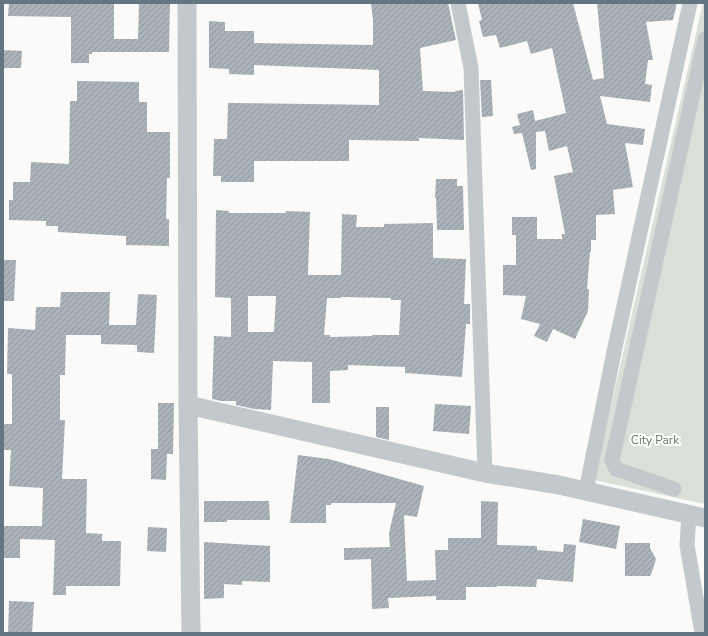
<svg xmlns="http://www.w3.org/2000/svg" width="708" height="636" font-family="'Nunito Sans',sans-serif">
	<defs>
		<pattern id="building-hatch" width="6" height="6" patternUnits="userSpaceOnUse"><rect width="6" height="6" fill="#aab3b9"/><path d="M-1 1l2-2M0 6l6-6M5 7l2-2" fill="none" stroke="#8e969c"/></pattern>
	</defs>
	<rect width="100%" height="100%" fill="#fafaf8"/>
	<path fill="#dadfd7" d="M703,3H705V504L594,480Z"/>
	<g fill="url(#building-hatch)" fill-rule="evenodd">
		<path d="M9,3H114V39H138L139,3H170L169,52H92V54H89V63H71V17L8,16Z"/>
		<path d="M371,3H448L456,40L420,48L423,91L455,92V91L463,90L464,140L419,138V141L349,140V161H254V182H221V176H213L214,139H227L228,103L379,105V70L254,65V75L229,74V69L209,68V21L225,22V31H254V43L373,45V20Z"/>
		<path d="M478,3H573L593,80L604,78L597,3H677L673,20L646,22L653,60H648L645,84L652,85L650,102L600,96L607,124L645,129L643,145L625,143L633,187L613,190L615,214L596,215V240H591V252H590L587,289H589L588,311L575,339L553,329L547,342L534,336L540,324L521,319L526,296L503,295V265H516V235H512V217H537V239H562V234H565L554,176L573,172L567,146L549,151L545,131L536,132V169L531,170L522,133L514,134L512,127L520,125L517,114L533,110L535,121L566,113L552,48L531,54L527,41L500,48L496,35L483,37L479,21L482,20Z"/>
		<path d="M3,50L22,51L21,68H3Z"/>
		<path d="M480,80H491L493,116L482,117Z"/>
		<path d="M77,81L139,82V102H147V132H170V178H167L166,219H169V246L126,245V236L58,232V226H46V221L9,220V200H13V182H30L31,162L69,164L70,101H77Z"/>
		<path d="M436,179H457V186H463L464,230H437L436,198H435Z"/>
		<path d="M216,210L229,211V213H286V211L310,212L308,275H341L342,214L357,215L356,227H384V224L433,223V258L466,259L464,304H470V324H466L462,377L405,373V367L348,365V370L330,371V403H312V362L273,361L271,410L254,409L236,405V401H221L212,399L214,336L231,337V298L215,297ZM248,296H276L274,332H248ZM341,297L391,298V300H401L399,335H372V336L330,337V335H324L327,298H341Z"/>
		<path d="M3,260H16L14,301H3Z"/>
		<path d="M61,292H110L109,325H136L138,294L157,295L154,353L137,352V345L101,344V335H66L65,375H60V420H65L62,479H87L86,533L102,534V541H121L120,586H66V595H53L55,540L20,539V558H3V526H42L43,488L9,486L11,450H3V424H12V374H7L8,328L35,330L36,307H60Z"/>
		<path d="M158,403H174L173,454H167L166,480L151,479V449H158Z"/>
		<path d="M435,404L471,406L469,434L433,431Z"/>
		<path d="M376,407H389V440L376,437Z"/>
		<path d="M298,455L329,459L424,486L417,517L404,515L407,581L436,580L435,550H448V538H481V501L498,502L497,545L537,546V550L563,552L564,544L576,545L573,582L537,579L536,587L497,586V587H466V600H436V596L388,598L389,608L372,609L371,559L344,560V548L390,547L389,533L396,503H331V505H326V523H290Z"/>
		<path d="M204,501H269L270,520H227V522H204Z"/>
		<path d="M583,519L620,526L616,549L579,542Z"/>
		<path d="M148,527L167,528L166,552L147,551Z"/>
		<path d="M204,542L270,546V582L242,581V585L224,584V598L204,599Z"/>
		<path d="M625,543H650V548L656,559L653,569L650,576H625Z"/>
		<path d="M9,601L34,602L32,633H8Z"/>
	</g>
	<g fill="none" stroke-linecap="round" stroke-linejoin="round">
		<g stroke="#c3c8cc" stroke-width="15">
			<path d="M458,3L471,68L485,473"/>
			<path d="M674,489L616,469L612,460L705,39"/>
			<path d="M586,491L614,352L690,3"/>
			<path d="M689,514L687,545L702,633"/>
		</g>
		<g stroke="#c3c8cc" stroke-width="19">
			<path d="M187,3L188,405L191,633"/>
			<path d="M188,405L485,473L559,485L705,518"/>
		</g>
	</g>
	<g text-anchor="middle" dominant-baseline="central" stroke-width="4" stroke-linejoin="round" paint-order="stroke">
		<g font-size="12" fill="#687a64" stroke="#fff">
			<text x="655" y="440">City Park</text>
		</g>
	</g>
	<rect width="708" height="636" fill="none" stroke="#657683" stroke-width="8"/>
</svg>
